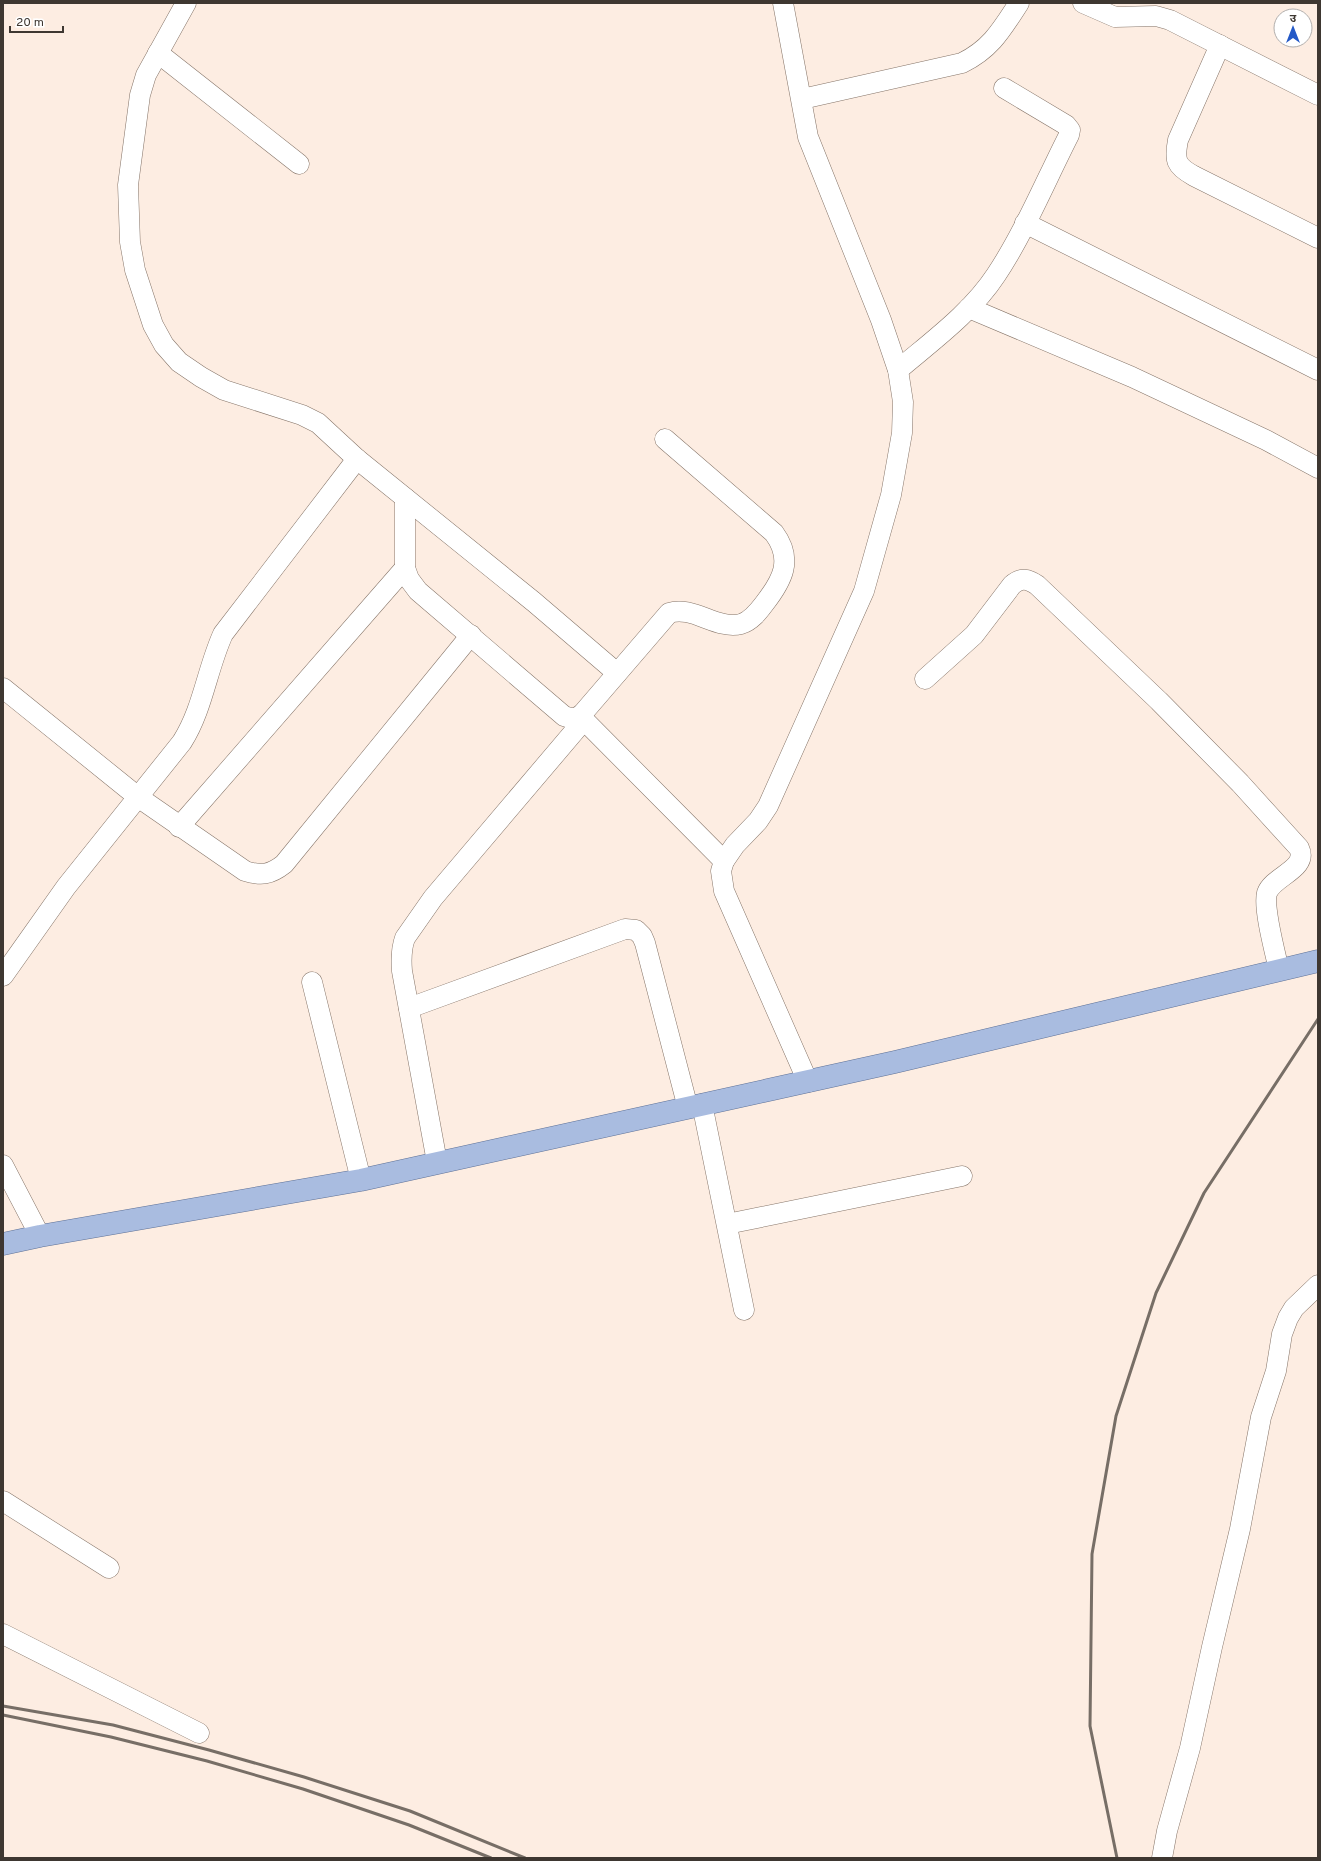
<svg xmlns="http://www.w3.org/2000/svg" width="1321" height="1861" font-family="Overpass,'Noto Sans Devanagari',sans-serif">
	<rect width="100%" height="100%" fill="#fdede2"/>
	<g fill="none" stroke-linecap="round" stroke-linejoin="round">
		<defs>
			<g id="minor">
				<path d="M186,3L146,75L140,95L128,185L130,242L135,270L153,325L164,345L179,362L201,377L224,390L302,415L318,423L357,459L534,602L617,673"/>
				<path d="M783,3L808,137L881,320L898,370L903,402L902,433L891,495L864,591L768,806L758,821L735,845L724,861L721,871L724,891L808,1082"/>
				<path d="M1083,3L1115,17L1156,16L1170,20L1318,95"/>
				<path d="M1220,45L1178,140C1174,161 1176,166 1194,176L1318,238"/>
				<path d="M158,53L299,164"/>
				<path d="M802,99L962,63C991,49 1002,29 1019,3"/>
				<path d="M1025,223L1318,370"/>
				<path d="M969,308L1132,377L1266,440L1318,468"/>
				<path d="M898,370C932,341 971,313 996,275C1024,233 1046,180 1069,135L1070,130L1066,125L1004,88"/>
				<path d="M405,498V568L409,579L418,591L564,716C571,719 577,719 583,713L669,613C693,605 716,630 741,624C751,621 758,612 764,604C782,581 794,560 774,533L665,439"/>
				<path d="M925,679L974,635L1012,585C1021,577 1028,579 1037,585L1159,701L1240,783L1299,848C1309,869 1273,876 1267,893C1263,908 1275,952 1279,970"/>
				<path d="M3,688L138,797L245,871C261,876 270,875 284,864L471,635"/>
				<path d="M580,716L724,861"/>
				<path d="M179,827L405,568"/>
				<path d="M3,976L66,887L182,742C203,709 207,669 223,634L357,459"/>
				<path d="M312,982L361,1180"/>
				<path d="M409,1008L625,929L636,930L642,936L645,943L688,1108"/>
				<path d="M702,1104L744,1310"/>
				<path d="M437,1162L402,971C401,959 401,949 405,938L433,898L584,720"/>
				<path d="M3,1165L40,1236"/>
				<path d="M727,1224L962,1176"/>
				<path d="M3,1501L109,1568"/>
				<path d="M3,1634L199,1733"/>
				<path d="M1162,1858L1167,1831L1190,1748L1212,1647L1240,1529L1261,1417L1276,1371L1282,1334L1288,1318L1294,1308L1318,1285"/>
			</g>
			<path id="major" d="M3,1244L40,1236L361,1180L895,1062L1318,961"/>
		</defs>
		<use href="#minor" stroke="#867569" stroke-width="21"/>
		<use href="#major" stroke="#5e7196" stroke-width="23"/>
		<use href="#minor" stroke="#fff" stroke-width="20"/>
		<use href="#major" stroke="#a9bce0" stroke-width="22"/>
		<g stroke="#776e66" stroke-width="3">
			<path d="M3,1706L113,1725L209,1750L304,1777L410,1811L525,1858"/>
			<path d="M3,1715L111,1737L207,1761L303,1789L409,1825L491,1858"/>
			<path d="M1117,1858L1090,1726L1092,1554L1116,1416L1156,1293L1204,1193L1318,1019"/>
		</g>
	</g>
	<rect width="1321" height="1861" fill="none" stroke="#3e3731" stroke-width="8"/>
	<g transform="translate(1293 28)"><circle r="19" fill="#ffffff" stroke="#b2afad"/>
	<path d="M0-3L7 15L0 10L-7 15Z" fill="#2459c7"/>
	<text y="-6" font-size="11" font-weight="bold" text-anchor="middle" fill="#3e3731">उ</text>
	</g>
	<path d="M10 26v6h53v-6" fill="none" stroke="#3e3731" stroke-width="2"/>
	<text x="16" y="26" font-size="12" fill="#3e3731" stroke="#ffffff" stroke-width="3" paint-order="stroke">20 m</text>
</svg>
